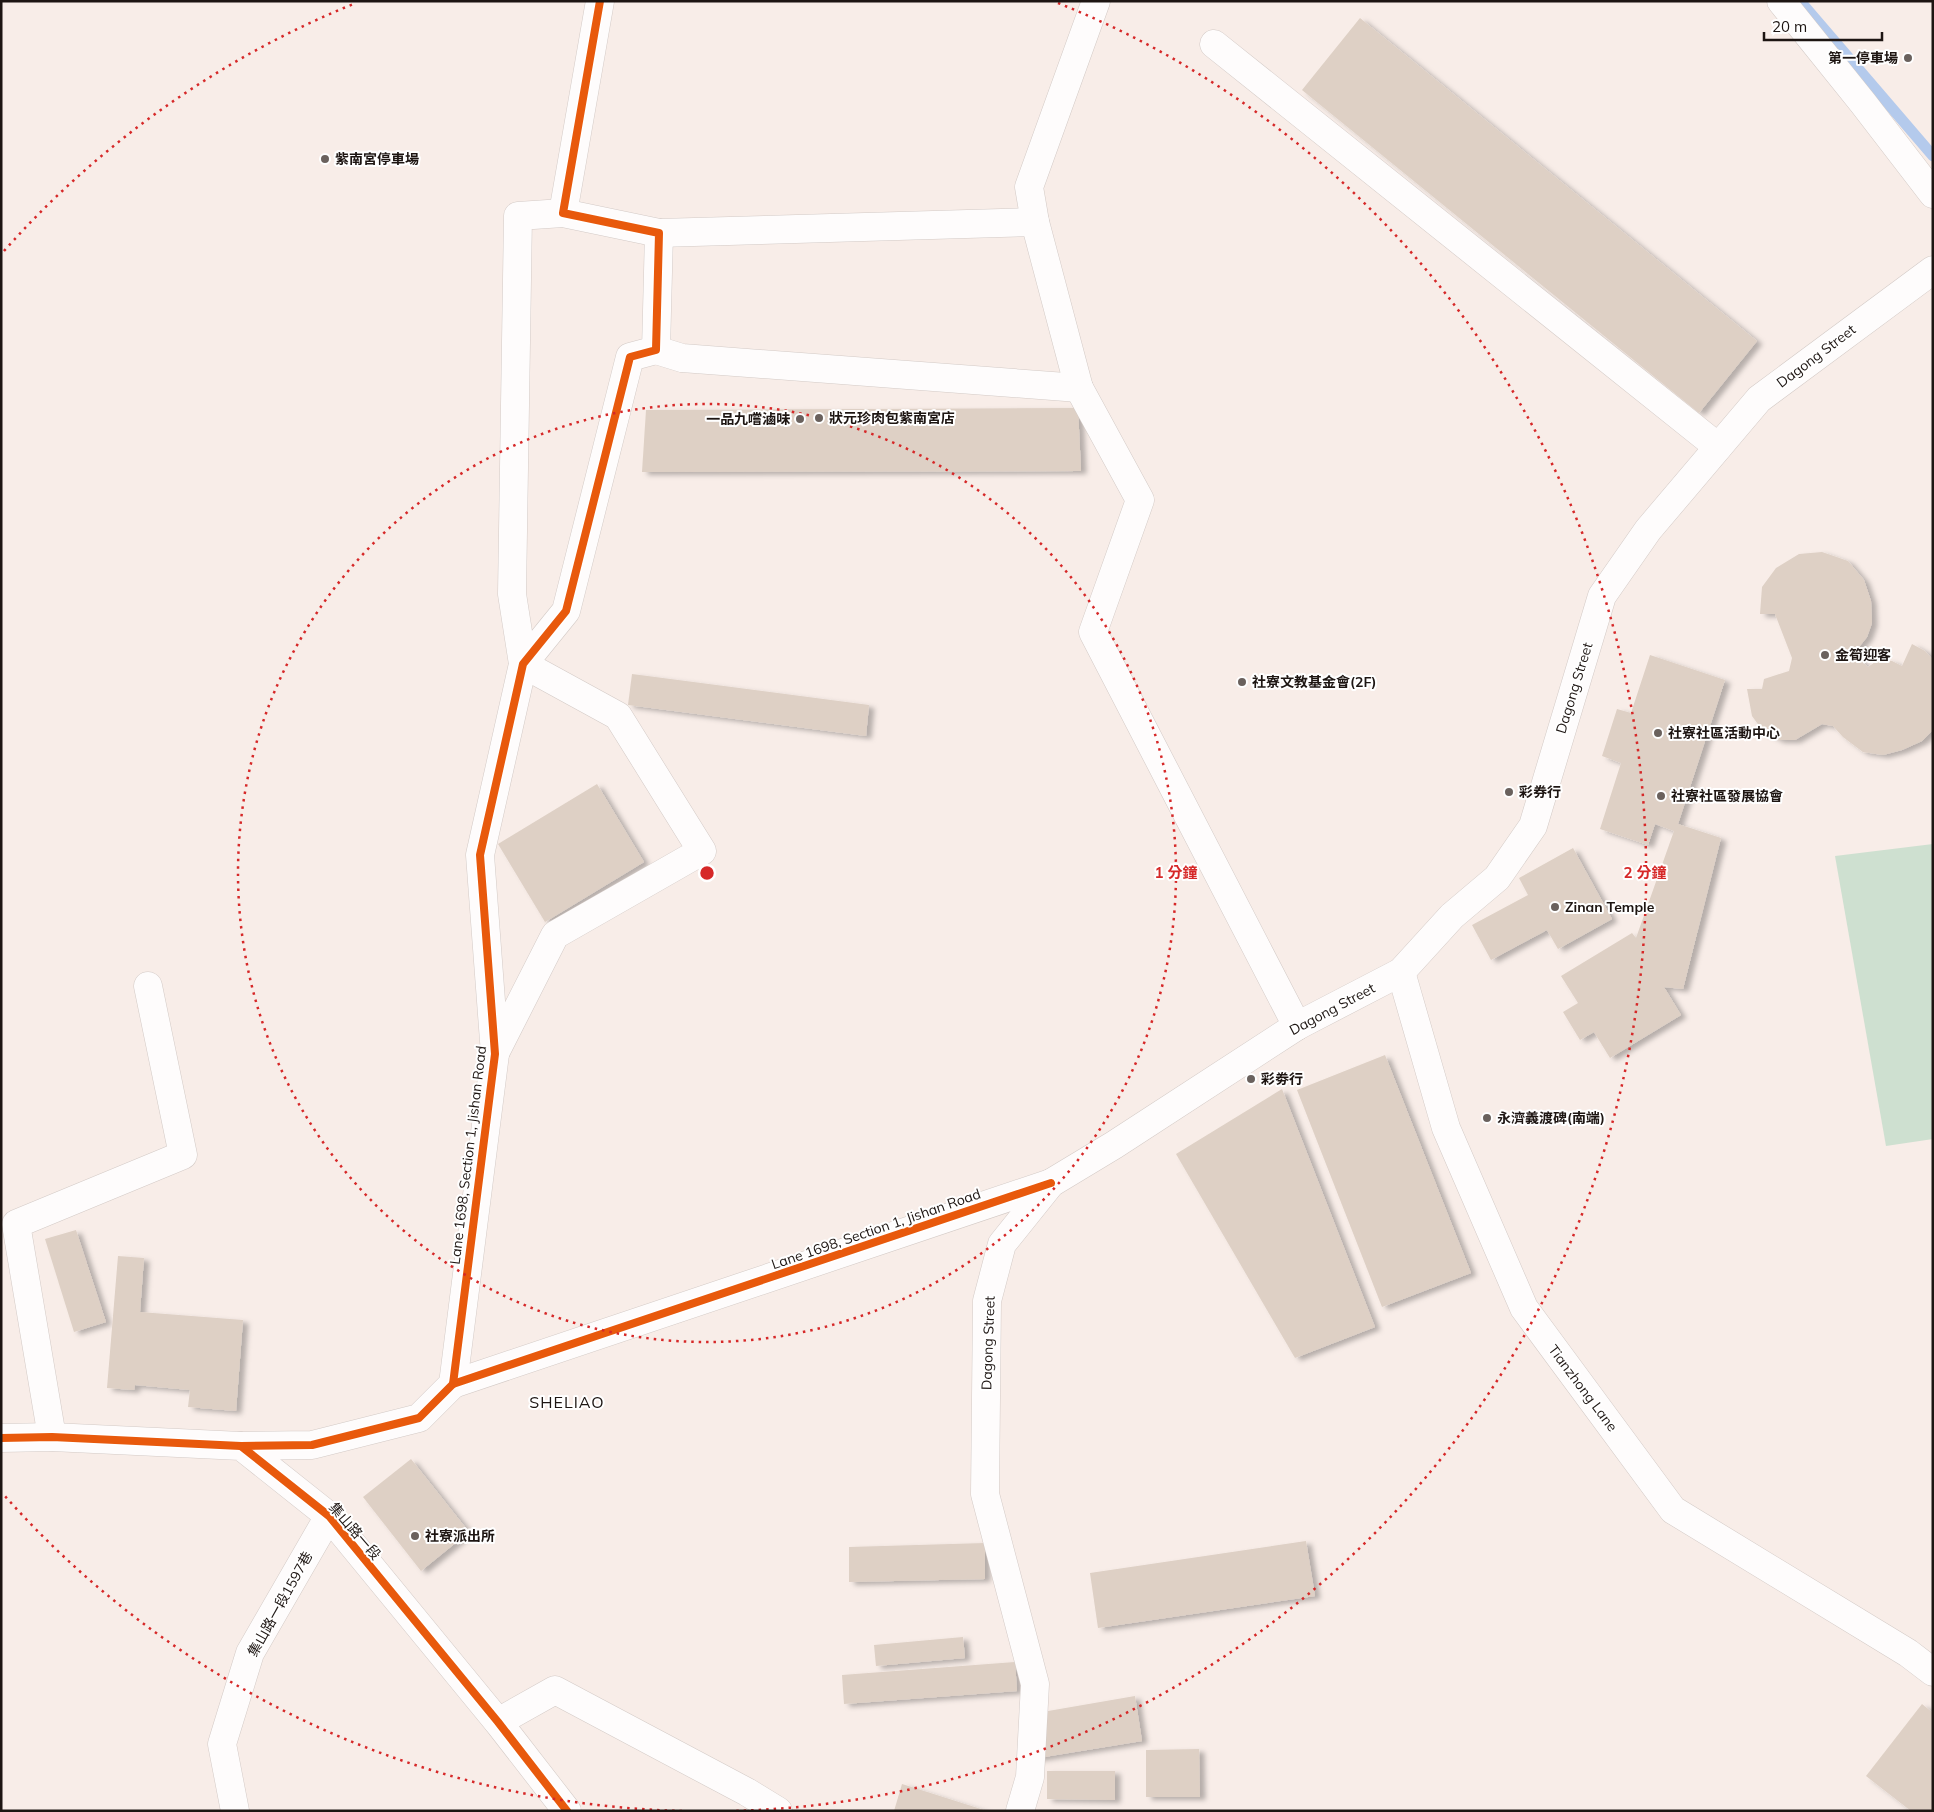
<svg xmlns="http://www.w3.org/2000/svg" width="1934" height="1812" font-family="Mulish,'Noto Sans TC',sans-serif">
	<defs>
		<filter id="shadow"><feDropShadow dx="5.5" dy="3" stdDeviation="2.5" flood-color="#0004"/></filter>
	</defs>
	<rect width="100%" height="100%" fill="#f8ede8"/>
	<path fill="#cee0d0" d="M1933,844V1139L1886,1146L1835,856Z"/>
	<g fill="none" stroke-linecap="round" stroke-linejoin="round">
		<path stroke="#b4caec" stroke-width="11" d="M1800,1L1933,156"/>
	</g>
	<g fill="#ded0c5" filter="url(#shadow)">
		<path d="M1360,18L1757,341L1699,413L1302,90Z"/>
		<path d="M1078,408L1081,471L642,472L646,410Z"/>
		<path d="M1822,552L1848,561L1864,580L1871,601L1872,623L1867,637L1859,647V659L1868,667L1878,660L1892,661L1902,666L1912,644L1925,651L1933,660V730L1922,741L1902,750L1883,755L1863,752L1843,737L1833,726L1822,724L1795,740H1779L1763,731L1752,716L1747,689H1762L1764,679L1789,671L1792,658L1775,614H1760L1762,587L1776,568L1799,554Z"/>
		<path d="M1650,655L1725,680L1678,824L1721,838L1683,989L1664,987L1681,1015L1610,1058L1594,1032L1580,1040L1563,1012L1578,1003L1561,976L1632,933L1636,938L1674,831L1655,824L1648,845L1600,829L1621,763L1602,756L1617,709L1631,713Z"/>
		<path d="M632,674L869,705L866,736L628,705Z"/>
		<path d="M597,784L644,862L545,922L498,844Z"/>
		<path d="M1573,848L1612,919L1558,949L1547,930L1491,960L1472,925L1528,895L1519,878Z"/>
		<path d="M1385,1055L1471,1273L1382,1307L1297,1090Z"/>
		<path d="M1282,1089L1375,1327L1295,1358L1176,1154Z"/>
		<path d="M76,1230L106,1322L74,1332L45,1239Z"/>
		<path d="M118,1256L144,1258L140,1312L243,1320L236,1411L188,1407L190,1390L135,1385L134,1390L107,1388Z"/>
		<path d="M411,1459L469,1532L421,1571L363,1497Z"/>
		<path d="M1306,1541L1315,1596L1098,1628L1090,1573Z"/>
		<path d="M985,1543V1579L849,1582V1547Z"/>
		<path d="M963,1637L965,1658L876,1666L874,1645Z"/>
		<path d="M1015,1662L1017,1691L844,1704L842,1675Z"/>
		<path d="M1135,1696L1142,1741L1032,1759L1025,1715Z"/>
		<path d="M1922,1704L1933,1713V1811H1911L1866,1776Z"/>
		<path d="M1199,1749L1200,1797H1146V1750Z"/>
		<path d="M1047,1771H1115V1800L1047,1799Z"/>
		<path d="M902,1784L984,1810V1811H894Z"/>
	</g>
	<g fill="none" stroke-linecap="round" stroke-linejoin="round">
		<defs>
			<g id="minor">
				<path d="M1096,1L1029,187L1035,222L1079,388L1140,500L1093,632L1297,1026"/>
				<path d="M1781,1L1863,103L1933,194"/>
				<path d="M1214,44L1718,447"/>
				<path d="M563,213L600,1"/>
				<path d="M659,233L1035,222"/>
				<path d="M656,350L682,358L1079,388"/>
				<path d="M1401,972L1446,1128L1524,1308L1673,1510L1908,1653L1933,1672"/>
				<path d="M495,1053L555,935L702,851L618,716L523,664"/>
				<path d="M453,1384L1051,1183"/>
				<path d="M52,1437L16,1224L183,1155L148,986"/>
				<path d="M241,1446L312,1445L419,1418L453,1384L495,1054L480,855L523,664L512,594L518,216L563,213L659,233L656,350L630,357L566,611L523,664"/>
				<path d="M498,1722L555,1690L747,1792L778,1811"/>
				<path d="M235,1811L222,1744L250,1653L329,1516"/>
				<path d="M1020,1811L1030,1777L1035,1684L985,1494L987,1301L1002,1244L1051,1183L1114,1145L1297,1026L1401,972L1452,916L1497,878L1533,826L1602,596L1648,530L1759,399L1933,270"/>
			</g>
			<path id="major" d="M1,1438L52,1437L241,1446L329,1516L498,1722L567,1811"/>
		</defs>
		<use href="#minor" stroke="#d3cac6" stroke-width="29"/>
		<use href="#major" stroke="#d3cac6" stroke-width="29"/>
		<use href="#minor" stroke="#fefcfc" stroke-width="28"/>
		<use href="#major" stroke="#fefcfc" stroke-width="28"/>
		<defs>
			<g id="cycleway">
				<path d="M453,1384L1051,1183"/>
				<path d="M1,1438L52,1437L241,1446L329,1516L498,1722L567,1811"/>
				<path d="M241,1446L312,1445L419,1418L453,1384L495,1054L480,855L523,664L566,611L630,357L656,350L659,233L563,213L600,1"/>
			</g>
		</defs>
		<use href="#cycleway" stroke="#fff" stroke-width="11"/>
		<use href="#cycleway" stroke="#e8590c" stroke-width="8"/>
	</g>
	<g fill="none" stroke="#d62828" stroke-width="2.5" stroke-dasharray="2.5 5">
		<circle cx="707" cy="873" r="469"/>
		<path d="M682 1811A938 938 0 0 1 4 1495M4 251A938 938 0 0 1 356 3M1058 3A938 938 0 0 1 732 1811"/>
	</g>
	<g fill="#6a615d" stroke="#fff" stroke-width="2">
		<circle cx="1908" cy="58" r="5"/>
		<circle cx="325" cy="159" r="5"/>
		<circle cx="819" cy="418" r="5"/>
		<circle cx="800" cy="419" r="5"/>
		<circle cx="1825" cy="655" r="5"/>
		<circle cx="1242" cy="682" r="5"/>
		<circle cx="1658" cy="733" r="5"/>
		<circle cx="1509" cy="792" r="5"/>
		<circle cx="1661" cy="796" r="5"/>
		<circle cx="1555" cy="907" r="5"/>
		<circle cx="1251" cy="1079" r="5"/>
		<circle cx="1487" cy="1118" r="5"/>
		<circle cx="415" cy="1536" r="5"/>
	</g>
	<g text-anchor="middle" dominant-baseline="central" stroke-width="4" stroke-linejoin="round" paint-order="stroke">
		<g font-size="14" font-weight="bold" fill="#1d1512" stroke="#fff" text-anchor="start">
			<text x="1898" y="58" text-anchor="end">第一停車場</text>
			<text x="335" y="159">紫南宮停車場</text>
			<text x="829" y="418">狀元珍肉包紫南宮店</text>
			<text x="790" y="419" text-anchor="end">一品九嚐滷味</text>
			<text x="1835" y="655">金筍迎客</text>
			<text x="1252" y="682">社寮文教基金會(2F)</text>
			<text x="1668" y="733">社寮社區活動中心</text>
			<text x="1519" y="792">彩券行</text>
			<text x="1671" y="796">社寮社區發展協會</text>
			<text x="1565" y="907">Zinan Temple</text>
			<text x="1261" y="1079">彩劵行</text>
			<text x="1497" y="1118">永濟義渡碑(南端)</text>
			<text x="425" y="1536">社寮派出所</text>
		</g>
		<g font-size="14" fill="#1d1512" stroke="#fff">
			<text transform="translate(1816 356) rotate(-37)">Dagong Street</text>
			<text transform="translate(1574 688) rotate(-73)">Dagong Street</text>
			<text transform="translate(1332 1009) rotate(-28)">Dagong Street</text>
			<text transform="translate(468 1155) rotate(-83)">Lane 1698, Section 1, Jishan Road</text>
			<text transform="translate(876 1229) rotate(-19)">Lane 1698, Section 1, Jishan Road</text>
			<text transform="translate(988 1343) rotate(-88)">Dagong Street</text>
			<text transform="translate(1583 1388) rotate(53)">Tianzhong Lane</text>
			<text transform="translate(355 1531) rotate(49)">集山路一段</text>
			<text transform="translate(280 1604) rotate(-61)">集山路一段1597巷</text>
		</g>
		<g font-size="16" letter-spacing="1" fill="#1d1512" stroke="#fff">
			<text x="567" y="1402">SHELIAO</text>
		</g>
	</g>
	<circle cx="707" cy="873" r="8" fill="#d62828" stroke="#fff" stroke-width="2.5"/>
	<g font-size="15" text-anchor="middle" font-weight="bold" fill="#d62828" stroke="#fff" stroke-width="4" stroke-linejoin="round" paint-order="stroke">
		<text x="1176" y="878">1 分鐘</text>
		<text x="1645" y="878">2 分鐘</text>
	</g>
	<rect width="1934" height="1812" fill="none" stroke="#1d1512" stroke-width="5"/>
	<path d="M1764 32v8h118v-8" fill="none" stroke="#1d1512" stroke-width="2.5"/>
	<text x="1772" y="32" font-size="15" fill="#1d1512" stroke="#ffffff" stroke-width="4" paint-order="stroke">20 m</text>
</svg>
